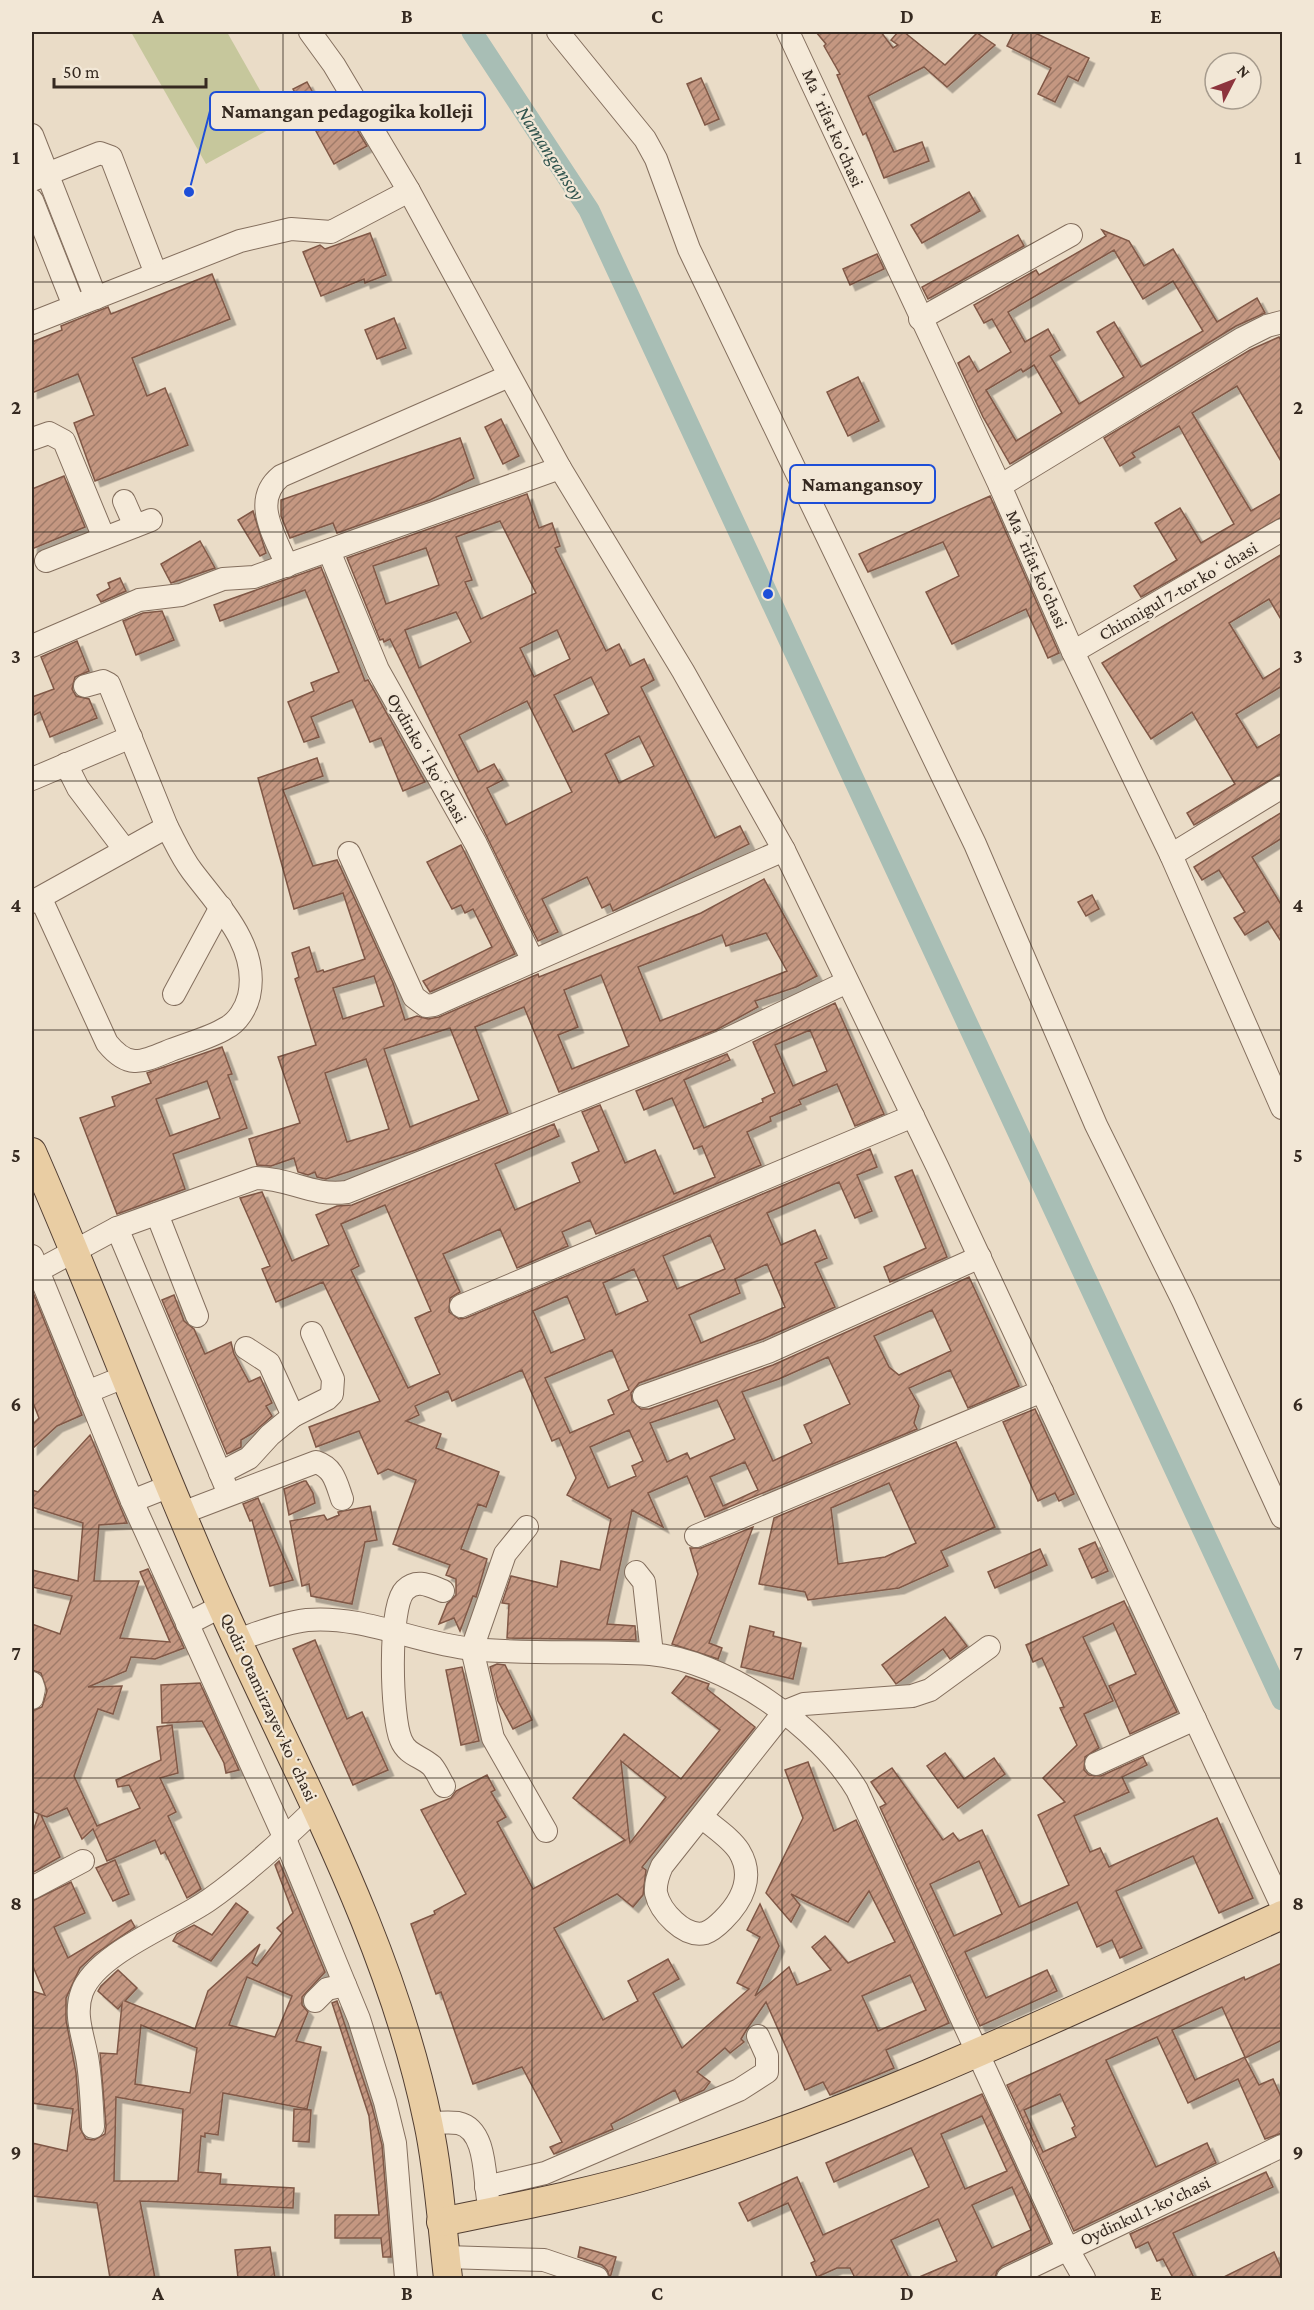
<svg xmlns="http://www.w3.org/2000/svg" width="1314" height="2310" font-family="'Crimson Pro',serif">
	<defs>
		<pattern id="building-hatch" width="6" height="6" patternUnits="userSpaceOnUse" patternTransform="scale(1.5)"><rect width="6" height="6" fill="#c49781"/><path d="M-1 1l2-2M0 6l6-6M5 7l2-2" fill="none" stroke="#a07b69"/></pattern>
		<filter id="shadow"><feDropShadow dx="5.5" dy="5.5" stdDeviation="0" flood-color="#0004"/></filter>
	</defs>
	<rect width="100%" height="100%" fill="#eadcc7"/>
	<path fill="#c6c79c" d="M131,32H227L279,124L206,164Z"/>
	<g fill="none" stroke-linecap="round" stroke-linejoin="round">
		<path stroke="#a8beb5" stroke-width="21" d="M472,32L589,210L1282,1700"/>
	</g>
	<g fill="url(#building-hatch)" stroke="#805846" stroke-width="1.5" fill-rule="evenodd" filter="url(#shadow)">
		<path d="M816,32H881L893,48L898,45L891,40L898,32H904L945,65L977,33L995,45L947,87L924,67L868,96L894,152L922,142L929,161L884,178L866,133L863,135L837,75L840,74L824,46L826,44Z"/>
		<path d="M1014,32H1033L1089,58L1078,81L1068,76L1055,102L1038,94L1051,68L1007,46Z"/>
		<path d="M701,78L719,119L705,125L687,84Z"/>
		<path d="M307,82L331,125L348,115L367,146L334,164L293,89Z"/>
		<path d="M969,192L980,211L922,243L911,225Z"/>
		<path d="M1102,230L1129,241L1144,266L1173,249L1217,322L1257,298L1265,313L1236,326L1010,464L983,417L958,363L969,356L978,372L1011,352L992,319L984,323L974,305L1036,270L1039,275L1106,236ZM1114,250L1143,299L1173,281L1203,331L1141,367L1114,322L1097,332L1124,377L1079,404L1050,356L1060,350L1048,329L1025,342L1008,312ZM1034,365L1062,413L1016,441L986,390L1021,369L1023,372Z"/>
		<path d="M370,233L386,275L365,283L364,279L321,296L303,252L320,245L325,249Z"/>
		<path d="M1018,235L1024,246L928,299L922,287Z"/>
		<path d="M877,254L884,269L850,285L843,269Z"/>
		<path d="M212,274L230,319L132,358L147,396L165,388L188,445L95,481L74,423L94,415L78,374L32,393V342L62,330L61,326L108,307L111,314Z"/>
		<path d="M394,318L406,348L377,359L365,330Z"/>
		<path d="M1279,337L1282,342V463L1237,386L1192,413L1251,511L1282,493V517L1141,597L1134,586L1177,560L1155,523L1180,508L1201,543L1234,524L1179,426L1132,453L1135,457L1120,466L1104,438L1250,350Z"/>
		<path d="M858,377L879,421L848,436L827,392Z"/>
		<path d="M501,419L519,456L503,464L485,427Z"/>
		<path d="M460,438L474,478L430,500L337,533L333,523L290,538L281,516V500Z"/>
		<path d="M64,476L85,527L32,549V489Z"/>
		<path d="M527,494L539,528L552,523L560,546L555,548L606,651L619,644L630,666L644,659L654,680L641,687L715,838L740,826L749,844L613,911L610,904L602,908L587,877L542,899L558,932L538,941L390,639L384,642L383,639L380,640L347,558ZM500,521L536,593L481,619L465,582L472,580L456,537ZM426,548L439,585L386,604L373,566ZM456,612L471,642L419,668L405,630ZM557,630L570,659L534,677L520,648ZM591,677L609,714L573,732L554,695ZM527,701L572,792L506,825L487,788L503,780L494,764L478,772L459,735ZM639,736L654,766L619,783L605,754Z"/>
		<path d="M990,496L1059,653L1048,658L1026,609L952,644L926,592L959,576L943,542L868,572L859,554Z"/>
		<path d="M253,511L266,553L260,556L238,520Z"/>
		<path d="M200,541L215,568L171,583L161,564Z"/>
		<path d="M1282,554V621L1269,599L1229,623L1263,679L1282,667V686L1236,714L1257,748L1282,733V773L1194,825L1187,813L1235,784L1192,712L1151,739L1102,663Z"/>
		<path d="M321,567L365,681L368,680L425,782L403,791L381,738L370,742L352,700L311,717L319,737L304,742L288,702L314,691L311,683L339,672L305,590L220,621L214,605Z"/>
		<path d="M120,578L126,591L101,602L97,595L110,588L108,583Z"/>
		<path d="M162,611L174,640L136,655L123,621L143,613Z"/>
		<path d="M77,641L89,671L75,677L72,689L76,696L89,699L97,718L50,737L40,712L32,716V697L54,689L41,657Z"/>
		<path d="M317,758L323,776L283,790L313,866L337,860L393,983L405,1020L417,1016L428,1019L439,1017L538,974L539,977L701,913L764,879L817,976L796,987L755,1001L758,1007L716,1030L559,1092L524,1007L475,1027L508,1113L416,1150L326,1179L317,1177L315,1172L308,1175L298,1172L294,1158L271,1166L257,1165L249,1139L300,1123L278,1057L316,1045L295,979L299,977L292,953L309,947L317,972L323,970L324,972L365,959L343,893L294,909L258,778ZM766,933L787,971L660,1021L638,967L722,935L726,946ZM601,975L629,1046L572,1069L558,1035L578,1027L564,990ZM374,976L384,1006L343,1019L333,988ZM450,1028L479,1100L410,1127L384,1049ZM366,1059L389,1129L347,1142L325,1073Z"/>
		<path d="M1282,812V838L1252,857L1282,906V943L1268,921L1245,935L1234,918L1245,912L1219,870L1202,880L1194,867Z"/>
		<path d="M461,845L515,954L430,992L423,981L492,947L473,909L465,913L461,905L452,909L427,862Z"/>
		<path d="M1092,895L1099,909L1086,916L1078,902Z"/>
		<path d="M835,1003L884,1114L855,1126L837,1084L799,1100L801,1104L770,1117L771,1121L747,1132L761,1165L596,1234L590,1220L562,1232L568,1246L517,1268L500,1229L443,1254L460,1292L450,1298L449,1312L459,1319L466,1318L870,1149L877,1167L857,1175L872,1211L855,1218L839,1182L767,1213L781,1245L815,1230L827,1258L815,1263L835,1307L763,1339L639,1383L631,1393L632,1401L641,1409H649L773,1365L969,1277L1019,1386L968,1408L950,1370L909,1388L919,1406L914,1423L917,1429L705,1517L687,1476L648,1493L663,1527L632,1510L607,1624L635,1626L636,1640L507,1638L509,1604L502,1603L511,1576L557,1587L561,1561L600,1570L611,1519L567,1495L576,1478L559,1438L552,1441L522,1370L452,1401L448,1391L415,1406L419,1415L406,1421L441,1434L436,1448L499,1472L486,1507L478,1504L461,1549L487,1559L476,1597L473,1596L460,1631L454,1618L439,1624L447,1604L456,1595V1579L446,1575L450,1565L393,1544L416,1480L388,1469L378,1474L359,1431L316,1447L309,1427L380,1401L323,1282L276,1302L262,1269L270,1266L240,1198L262,1192L292,1261L329,1245L316,1215L337,1206L352,1205L554,1124L559,1136L495,1164L515,1210L580,1182L572,1163L599,1151L582,1112L600,1105L625,1163L655,1150L674,1194L715,1177L702,1146L694,1149L672,1098L644,1110L636,1091L727,1054L730,1060L684,1080L704,1128L763,1102L762,1099L775,1093L753,1042ZM810,1030L827,1071L793,1086L775,1045ZM385,1205L431,1311L415,1318L440,1374L408,1388L351,1270L359,1266L341,1224ZM710,1235L725,1269L677,1289L663,1256ZM767,1264L785,1307L701,1343L689,1315L740,1293L735,1279ZM634,1269L648,1301L616,1315L603,1283ZM567,1296L585,1339L551,1353L533,1311ZM932,1310L951,1351L899,1375L889,1367L874,1336ZM612,1350L629,1390L608,1400L614,1414L570,1433L545,1378ZM828,1357L850,1404L804,1425L812,1443L773,1461L742,1392L779,1379ZM717,1400L735,1439L690,1459L687,1453L667,1462L650,1423ZM629,1430L643,1461L632,1466L636,1476L608,1488L590,1447ZM745,1462L758,1490L723,1506L710,1477Z"/>
		<path d="M222,1047L232,1074L228,1075L247,1128L173,1154L185,1189L117,1214L80,1118L115,1106L112,1097L151,1083L147,1073ZM207,1081L220,1118L170,1136L156,1099Z"/>
		<path d="M912,1170L947,1257L890,1282L884,1267L926,1248L895,1177Z"/>
		<path d="M32,1290L82,1415L57,1426L32,1449V1425L39,1418L32,1400Z"/>
		<path d="M174,1295L184,1321L194,1329L205,1354L231,1342L234,1354L249,1382L260,1377L272,1403L266,1406L272,1416L253,1433L241,1440V1447L227,1454L162,1300Z"/>
		<path d="M1035,1409L1074,1494L1059,1501L1055,1493L1038,1501L1003,1422Z"/>
		<path d="M90,1435L127,1523L99,1525L94,1581H139L120,1638L170,1642L140,1572L148,1569L184,1648L155,1659L131,1657L126,1671L88,1687L122,1686L113,1714L98,1709L74,1776L97,1826L140,1808L129,1785L118,1787L116,1780L161,1760L157,1727L172,1725L178,1773L160,1778L176,1812L168,1816L201,1889L187,1898L165,1852L161,1854L155,1840L107,1861L93,1829L82,1839L67,1808L47,1817L41,1815L60,1857L32,1873V1834L39,1814L32,1811V1711L42,1707L47,1691L41,1673L32,1670V1624L60,1634L72,1596L32,1587V1570L78,1581L83,1523L32,1507V1490L38,1492Z"/>
		<path d="M956,1442L995,1527L941,1551L948,1566L899,1588L808,1600L805,1592L759,1584L774,1518ZM889,1483L916,1543L885,1557L838,1564L831,1508Z"/>
		<path d="M304,1481H306L313,1493L315,1503L289,1515L284,1489Z"/>
		<path d="M258,1498L293,1580L270,1586L252,1520L250,1521L243,1504Z"/>
		<path d="M370,1506L377,1540L365,1542L352,1604L311,1596L309,1584L302,1586L290,1521L324,1515L327,1520L339,1515L338,1512Z"/>
		<path d="M753,1527L709,1643L722,1648L718,1659L672,1644L698,1574L690,1548H701Z"/>
		<path d="M1095,1542L1108,1571L1092,1578L1079,1549Z"/>
		<path d="M1040,1549L1047,1565L995,1588L988,1572Z"/>
		<path d="M1124,1601L1177,1712L1130,1734L1109,1686L1136,1674L1113,1623L1083,1637L1113,1701L1084,1714L1099,1748L1085,1757L1084,1770L1089,1775L1101,1776L1143,1757L1147,1765L1122,1777L1129,1792L1074,1816L1090,1852L1100,1848L1109,1867L1217,1818L1253,1898L1219,1913L1193,1856L1116,1891L1142,1948L1120,1958L1112,1940L1097,1947L1077,1902L965,1952L986,1998L1047,1970L1057,1991L980,2026L880,1807L886,1804L871,1782L892,1768L943,1840L953,1833L959,1841L982,1830L1019,1907L1069,1885L1038,1815L1065,1802L1043,1778L1077,1745L1060,1708L1064,1707L1042,1658L1033,1662L1026,1645ZM979,1861L1002,1914L954,1936L930,1884Z"/>
		<path d="M945,1617L967,1646L950,1659L943,1649L896,1684L882,1665Z"/>
		<path d="M750,1626L774,1632L773,1636L801,1643L793,1679L741,1667Z"/>
		<path d="M315,1640L347,1719L362,1712L388,1770L353,1785L293,1649Z"/>
		<path d="M497,1664L505,1665L532,1720L513,1729L498,1701L490,1667Z"/>
		<path d="M462,1667L479,1741L461,1745L446,1670Z"/>
		<path d="M686,1676L709,1684L707,1689L755,1727L642,1867L646,1870L643,1895L633,1907L617,1894L554,1928L603,2020L638,2001L628,1981L668,1959L679,1979L653,1993L682,2048L749,1989L737,1983L760,1937L747,1930L760,1904L779,1946L755,1996L789,1967L797,1985L831,1970L812,1947L825,1936L848,1963L895,1942L869,1891L848,1922L791,1894L800,1905L791,1922L766,1893L803,1818L785,1770L808,1762L834,1831L856,1820L949,2023L886,2050L894,2068L830,2095L823,2082L805,2090L766,2002L747,2029L741,2039L744,2042L730,2053L725,2048L697,2072L710,2082L704,2090L680,2101L675,2090L611,2124L613,2129L554,2154L550,2147L562,2142L522,2067L473,2084L441,1992L436,1994L411,1924L435,1914L434,1911L466,1894L421,1810L451,1798L456,1791L487,1775L495,1790L491,1792L506,1817L497,1822L533,1889L625,1840L573,1798L624,1734L681,1779L720,1730L672,1693ZM621,1761L666,1797L630,1843L629,1837ZM910,1975L926,2010L878,2031L862,1996Z"/>
		<path d="M200,1683L239,1770L226,1773L224,1763L202,1721L162,1723L161,1685Z"/>
		<path d="M945,1753L964,1779L994,1758L1005,1774L958,1808L927,1766Z"/>
		<path d="M115,1860L129,1894L113,1901L96,1868Z"/>
		<path d="M279,1861L325,1972L302,1997V2005L308,2012L296,2041L321,2047L307,2109L223,2093L218,2135L205,2133V2137L201,2136L198,2172L221,2174L220,2184L294,2188L293,2208L140,2201L155,2278H110L97,2203L32,2196V2143L67,2151L73,2109L32,2103V1991L45,1995L32,1964V1901L71,1882L85,1913L54,1927L68,1958L131,1920L135,1927L95,1954L80,1968L66,1998V2020L76,2073L80,2128L86,2139L94,2140L105,2134L106,2126L100,2053L117,2054L122,2004L118,2009L98,1991L101,1986L118,1970L137,1988L125,2001L195,2029L208,1991L260,1944L252,1963L257,1966L282,1933L277,1928L293,1913L275,1865ZM247,1977L292,1996L275,2037L229,2025ZM141,2025L197,2048L190,2093L135,2084ZM116,2097L183,2109L178,2181H114Z"/>
		<path d="M236,1903L248,1912L211,1961L173,1941L177,1934L194,1925L212,1935Z"/>
		<path d="M1282,1963V2040L1245,2058L1259,2085L1273,2079L1282,2099V2133L1265,2139L1238,2079L1188,2103L1157,2037L1106,2060L1156,2167L1207,2143L1216,2163L1074,2231L1007,2085L1244,1977L1245,1980ZM1222,2007L1245,2057L1195,2080L1172,2030ZM1060,2094L1075,2126L1072,2128L1076,2137L1043,2152L1024,2110Z"/>
		<path d="M337,2001L372,2106L382,2145L391,2257H383L381,2238H335V2215H379L369,2116L332,2003Z"/>
		<path d="M982,2094L1050,2243L1002,2266L997,2271L995,2278H917L957,2261L938,2219L891,2240L909,2278H855L850,2268H837L817,2277L811,2263L815,2261L788,2203L748,2221L739,2203L797,2177L823,2235L929,2187L911,2148L834,2182L826,2163ZM982,2116L1007,2171L965,2189L941,2134ZM1012,2187L1031,2230L992,2248L972,2205Z"/>
		<path d="M294,2109L311,2110L309,2142L293,2141Z"/>
		<path d="M1266,2172L1273,2187L1173,2233L1194,2278H1173L1163,2259L1157,2261L1148,2242L1136,2248L1130,2234Z"/>
		<path d="M270,2247L275,2278H238L235,2250Z"/>
		<path d="M580,2247L616,2257L610,2278L607,2270L602,2265L578,2257Z"/>
		<path d="M1274,2252L1282,2270V2278H1222Z"/>
	</g>
	<g fill="none" stroke-linecap="round" stroke-linejoin="round">
		<defs>
			<g id="minor">
				<path d="M310,32L334,65L409,191L560,468L683,671L784,850L937,1166L1282,1906"/>
				<path d="M558,32L645,139L656,159L689,249L975,844L1096,1125L1183,1301L1282,1517"/>
				<path d="M788,32L1000,486L1073,652L1171,855L1282,1108"/>
				<path d="M32,135L96,298"/>
				<path d="M32,180L100,153L111,157L156,274"/>
				<path d="M32,200L74,306"/>
				<path d="M920,319L1071,235"/>
				<path d="M32,323L240,241L291,229L331,232L409,191"/>
				<path d="M32,439L49,433L64,441L104,538"/>
				<path d="M1000,486L1243,338L1267,326L1282,322"/>
				<path d="M124,501L135,526"/>
				<path d="M329,551L378,670L476,844L533,961"/>
				<path d="M46,561L151,520"/>
				<path d="M287,566C276,537 250,501 281,476L509,376"/>
				<path d="M32,646L139,600L181,595L223,579L254,577L560,468"/>
				<path d="M1073,652L1282,530"/>
				<path d="M66,764L78,788L125,850"/>
				<path d="M32,779L131,737"/>
				<path d="M349,853L414,997L426,1006L434,1005L784,850"/>
				<path d="M1171,855L1282,787"/>
				<path d="M41,899L107,1043C129,1070 142,1062 171,1050C189,1043 210,1038 226,1028C238,1022 246,1008 249,996C260,947 219,907 192,871C182,858 175,842 167,827"/>
				<path d="M32,902L167,827L109,684L103,681L85,686"/>
				<path d="M174,994L221,907"/>
				<path d="M157,1214L197,1316"/>
				<path d="M117,1228L229,1494"/>
				<path d="M32,1256L132,1501L285,1839L359,2019L385,2102L395,2143L406,2278"/>
				<path d="M32,1274L117,1228L256,1178C290,1178 312,1197 347,1192L721,1042L847,982"/>
				<path d="M461,1306L913,1116"/>
				<path d="M246,1348L269,1363L293,1416"/>
				<path d="M87,1392L124,1377"/>
				<path d="M644,1396L768,1352L980,1257"/>
				<path d="M220,1473L249,1458L270,1435L293,1416L327,1399L332,1394L333,1379L312,1333"/>
				<path d="M132,1501L170,1486"/>
				<path d="M182,1513L316,1462C334,1468 336,1482 342,1499"/>
				<path d="M527,1527L505,1554L472,1649L493,1738L546,1831"/>
				<path d="M696,1536L1042,1391"/>
				<path d="M636,1572L644,1582L652,1654"/>
				<path d="M443,1591C430,1586 417,1578 405,1590C388,1606 391,1718 401,1740C407,1755 421,1756 432,1766C437,1772 440,1780 444,1786"/>
				<path d="M187,1624L222,1606"/>
				<path d="M237,1640C261,1632 283,1623 307,1620C364,1615 418,1644 473,1649C531,1655 591,1650 650,1654C725,1660 819,1727 857,1790L1067,2248L1084,2278"/>
				<path d="M32,1683L34,1689L32,1698"/>
				<path d="M1096,1764L1195,1719"/>
				<path d="M702,1817C713,1827 731,1838 739,1851C755,1877 742,1901 723,1920C718,1925 711,1931 705,1933C684,1938 660,1911 656,1893C655,1883 658,1875 662,1866L784,1712L804,1704L912,1696L930,1690L989,1647"/>
				<path d="M32,1888L83,1861"/>
				<path d="M315,2001L327,1989L345,1985"/>
				<path d="M429,2123C438,2123 449,2122 458,2123C487,2129 484,2177 488,2199"/>
				<path d="M93,2127C92,2106 91,2084 88,2063C85,2040 73,2016 82,1992C96,1953 175,1924 209,1900C247,1873 282,1841 316,1808"/>
				<path d="M486,2187L545,2173L739,2090L767,2072V2056L758,2036"/>
				<path d="M446,2257L544,2260L597,2278"/>
				<path d="M1008,2278L1282,2146"/>
			</g>
			<g id="major">
				<path d="M32,1152C98,1302 154,1456 221,1605C297,1775 390,1938 428,2122C439,2173 442,2227 448,2278"/>
				<path d="M441,2222C515,2207 590,2193 662,2171C877,2106 1079,2007 1282,1915"/>
			</g>
		</defs>
		<use href="#minor" stroke="#846f5e" stroke-width="24"/>
		<use href="#major" stroke="#523e32" stroke-width="30"/>
		<use href="#minor" stroke="#f5ead9" stroke-width="22"/>
		<use href="#major" stroke="#e9cda3" stroke-width="28"/>
	</g>
	<path fill="none" stroke="#352920" stroke-width="1.5" stroke-opacity="0.55" d="M283,32V2278M532,32V2278M782,32V2278M1031,32V2278M32,282H1282M32,532H1282M32,781H1282M32,1030H1282M32,1280H1282M32,1529H1282M32,1778H1282M32,2028H1282"/>
	<g text-anchor="middle" dominant-baseline="central" stroke-width="4.5" stroke-linejoin="round" paint-order="stroke">
		<g font-size="18" fill="#352920" stroke="#f2e7d6">
			<text transform="translate(833 128) rotate(66)">Maʼrifat ko'chasi</text>
			<text transform="translate(1037 569) rotate(66)">Maʼrifat ko'chasi</text>
			<text transform="translate(1178 591) rotate(-30)">Chinnigul 7-tor koʻchasi</text>
			<text transform="translate(427 758) rotate(61)">Oydinkoʻl koʻchasi</text>
			<text transform="translate(269 1707) rotate(65)">Qodir Otamirzayev koʻchasi</text>
			<text transform="translate(1145 2211) rotate(-25)">Oydinkul 1-ko'chasi</text>
		</g>
		<g font-size="20" font-style="italic" fill="#31544e" stroke="#f2e7d6">
			<text transform="translate(551 153) rotate(57)">Namangansoy</text>
		</g>
	</g>
	<path fill="none" stroke="#1d4ed8" stroke-width="2" d="M189 192L210 111M768 594L790 484"/>
	<g fill="#1d4ed8" stroke="#f2e7d6" stroke-width="2">
		<circle cx="189" cy="192" r="6"/>
		<circle cx="768" cy="594" r="6"/>
	</g>
	<g fill="#f2e7d6" stroke="#1d4ed8" stroke-width="2">
		<rect x="210" y="92" width="275" height="38" rx="6"/>
		<rect x="790" y="465" width="145" height="38" rx="6"/>
	</g>
	<g font-size="20" text-anchor="middle" font-weight="bold" fill="#352920">
		<text x="347" y="118">Namangan pedagogika kolleji</text>
		<text x="862" y="491">Namangansoy</text>
	</g>
	<rect width="1314" height="2310" fill="none" stroke="#f2e7d6" stroke-width="66"/>
	<g transform="translate(1233 81) rotate(48)"><circle r="28" fill="#f2e7d6" stroke="#a69b8d" stroke-width="1.5"/>
	<path d="M0-4.5L10 22L0 15L-10 22Z" fill="#8d343d"/>
	<text y="-9" font-size="16" font-weight="bold" text-anchor="middle" fill="#352920">N</text>
	</g>
	<path d="M54 78v9h152v-9" fill="none" stroke="#352920" stroke-width="3"/>
	<text x="63" y="78" font-size="18" fill="#352920" stroke="#f2e7d6" stroke-width="4.5" paint-order="stroke">50 m</text>
	<rect x="33" y="33" width="1248" height="2244" fill="none" stroke="#352920" stroke-width="2"/>
	<g font-size="20" text-anchor="middle" font-weight="bold" fill="#352920">
		<text x="158" y="23">A</text>
		<text x="407" y="23">B</text>
		<text x="657" y="23">C</text>
		<text x="907" y="23">D</text>
		<text x="1156" y="23">E</text>
		<text x="16" y="164">1</text>
		<text x="1298" y="164">1</text>
		<text x="16" y="414">2</text>
		<text x="1298" y="414">2</text>
		<text x="16" y="663">3</text>
		<text x="1298" y="663">3</text>
		<text x="16" y="912">4</text>
		<text x="1298" y="912">4</text>
		<text x="16" y="1162">5</text>
		<text x="1298" y="1162">5</text>
		<text x="16" y="1411">6</text>
		<text x="1298" y="1411">6</text>
		<text x="16" y="1660">7</text>
		<text x="1298" y="1660">7</text>
		<text x="16" y="1910">8</text>
		<text x="1298" y="1910">8</text>
		<text x="16" y="2159">9</text>
		<text x="1298" y="2159">9</text>
		<text x="158" y="2300">A</text>
		<text x="407" y="2300">B</text>
		<text x="657" y="2300">C</text>
		<text x="907" y="2300">D</text>
		<text x="1156" y="2300">E</text>
	</g>
</svg>
